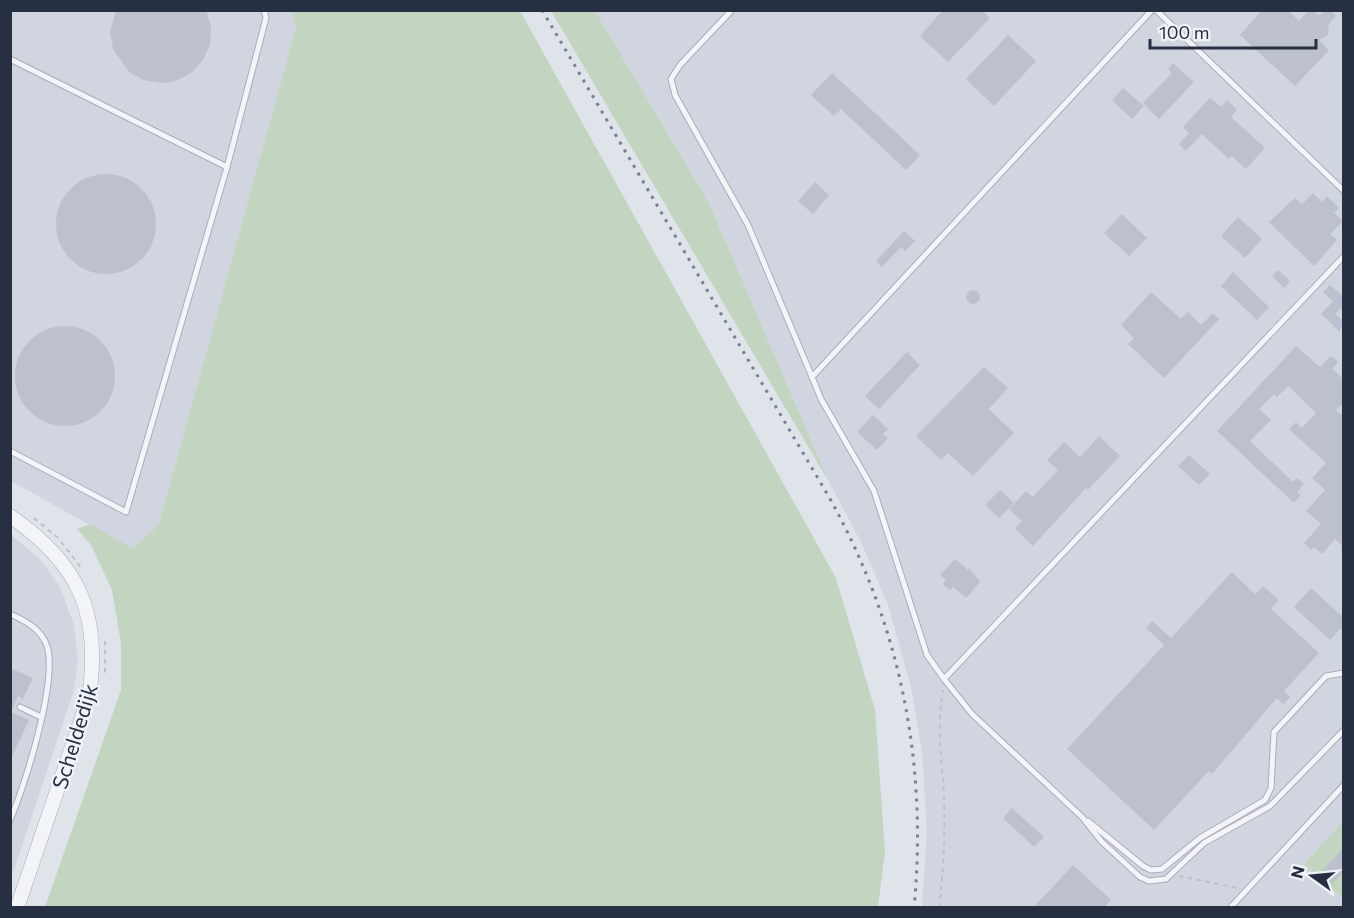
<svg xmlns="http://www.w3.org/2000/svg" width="1354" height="918" font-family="Commissioner,sans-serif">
	<rect width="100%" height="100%" fill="#dfe3ea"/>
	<g fill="#d1d5df">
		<path d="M10,11H292L296,27L159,524L133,549L11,481Z"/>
		<path d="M595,11H1343L1344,822L1304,864L1343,900V907H922L927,831L922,751L911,687L888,605L861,542L829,482L709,203Z"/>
		<path d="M11,535L40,559L60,587L74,625L78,661L73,693L11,879Z"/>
	</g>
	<g fill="#c3d5c0">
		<path d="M292,11H520L836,578L875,710L885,852L878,907H45L121,690V643L112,590L91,545L77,529L91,524L133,549L159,524L296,27Z"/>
		<path d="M551,11H595L709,203L829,482Z"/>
		<path d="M1343,822V899L1304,864Z"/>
	</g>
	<g fill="#bcc1cd">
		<path d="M116,10H206L211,26L210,44L203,60L191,73L175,81L162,83L144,80L129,72L113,49L110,32Z"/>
		<path d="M943,10H982L990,18L948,62L920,36Z"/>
		<path d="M1262,10H1288L1299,21L1309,10L1320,15L1325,10H1330L1336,16L1329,24L1328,35L1319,40L1329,50L1295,86L1240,35Z"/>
		<path d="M1008,35L1036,61L994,106L966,79Z"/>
		<path d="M1173,63L1194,82L1159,119L1143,103L1172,73L1168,69Z"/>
		<path d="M832,73L920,155L906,170L841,109L834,116L811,95Z"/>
		<path d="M1123,88L1144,106L1132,119L1112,100Z"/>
		<path d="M1210,98L1221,107L1227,100L1237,110L1231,117L1265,148L1246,169L1232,156L1229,159L1202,134L1186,151L1179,144L1189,133L1183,127Z"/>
		<circle cx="106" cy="224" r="50"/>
		<path d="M815,182L829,195L813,214L798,201Z"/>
		<path d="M1313,193L1322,202L1327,196L1339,208L1334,213L1343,221L1330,234L1337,240L1314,266L1269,222L1295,198L1302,204Z"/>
		<path d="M1122,214L1147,238L1129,256L1104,233Z"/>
		<path d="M1238,217L1262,239L1245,258L1221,236Z"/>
		<path d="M904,231L915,241L905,251L901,247L882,267L876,261Z"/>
		<path d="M1278,270L1290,281L1284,288L1272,276Z"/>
		<path d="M1233,272L1269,307L1257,320L1221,286Z"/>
		<path d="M1330,285L1344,297V305L1335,314L1344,322L1339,331L1321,314L1333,301L1323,292Z"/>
		<circle cx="973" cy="297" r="7"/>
		<path d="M1151,292L1181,319L1188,312L1201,325L1213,313L1219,319L1164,378L1128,344L1134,338L1121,325Z"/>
		<circle cx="65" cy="376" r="50"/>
		<path d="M1296,346L1320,367L1331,356L1338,362L1332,369L1344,380V402L1336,410L1344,417V547L1335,539L1322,554L1314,547L1311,550L1304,543L1321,524L1306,511L1325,490L1312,478L1326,463L1289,429L1296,422L1302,428L1316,413L1288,386L1277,397L1274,394L1259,409L1271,420L1250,441L1293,482L1297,478L1304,484L1297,492L1301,495L1294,503L1217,431Z"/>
		<path d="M907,352L920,365L879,409L865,396Z"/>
		<path d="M984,367L1008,388L989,409L1014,433L973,476L948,453L941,460L916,436Z"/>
		<path d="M873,415L888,429L883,434L888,438L877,450L857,432Z"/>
		<path d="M1099,436L1120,456L1088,490L1086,488L1033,546L1015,529L1022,521L1009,509L1026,491L1033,497L1058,470L1047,460L1064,442L1080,457Z"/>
		<path d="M1189,455L1210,474L1199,485L1178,466Z"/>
		<path d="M1000,490L1014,503L999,518L985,505Z"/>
		<path d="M955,559L968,570L969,568L980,582L966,598L953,587L950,590L943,584L946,580L940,575Z"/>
		<path d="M1232,572L1255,594L1263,586L1279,600L1271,609L1319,653L1284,691L1290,697L1283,704L1277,698L1212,774L1209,771L1154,830L1067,749L1164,645L1146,628L1152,621L1171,638Z"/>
		<path d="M1311,588L1344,618V625L1330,640L1294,607Z"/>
		<path d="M10,668L33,678L23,699L18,696L11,712L29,720L10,761Z"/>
		<path d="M1012,808L1044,837L1034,847L1003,818Z"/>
		<path d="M1344,847V871L1332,884L1320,873Z"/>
		<path d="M1073,865L1111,900L1104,908H1033Z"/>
	</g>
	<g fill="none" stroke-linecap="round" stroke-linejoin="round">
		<defs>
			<g id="service">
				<path d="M732,10L680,65L671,79L675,95L748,225L812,377L1152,10"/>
				<path d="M1156,10L1344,191"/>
				<path d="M10,59L227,167L266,18L264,10"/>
				<path d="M812,377L821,399L874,491L927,655L944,679L1344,256"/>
				<path d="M10,451L126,512L227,167"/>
				<path d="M10,614C26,621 41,629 47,646C58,680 25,786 10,820"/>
				<path d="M944,679L972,714L1082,817L1102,842L1140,877L1149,881L1166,879L1204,843L1270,806L1344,730"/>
				<path d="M20,707L41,717"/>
				<path d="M1088,821L1143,866L1151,870L1162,869L1200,838L1265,800L1271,788L1274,732L1326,676L1344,673"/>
				<path d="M1230,908L1344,785"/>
			</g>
			<path id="tertiary" d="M10,516C80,564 101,614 89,697L17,908"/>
		</defs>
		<use href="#service" stroke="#a8adb8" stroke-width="7"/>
		<use href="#tertiary" stroke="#a8adb8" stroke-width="15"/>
		<g stroke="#bdc1c9" stroke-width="2" stroke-dasharray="4.5 4.5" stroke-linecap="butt">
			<path d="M34,518L58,538L83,570"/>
			<path d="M105,641V674"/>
			<path d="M1179,876L1238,888"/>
			<path d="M939,908C944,871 945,833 944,796C942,756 936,731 943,690"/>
		</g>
		<use href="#service" stroke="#f2f4f8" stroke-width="5"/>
		<use href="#tertiary" stroke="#f2f4f8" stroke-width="14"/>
		<path stroke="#778095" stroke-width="3" stroke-dasharray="3 6" stroke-linecap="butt" d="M542,10L829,497C900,624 928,762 914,908"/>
	</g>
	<g text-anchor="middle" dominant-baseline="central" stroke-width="4.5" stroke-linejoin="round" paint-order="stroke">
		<g font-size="21" fill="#272f43" stroke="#eff2f7">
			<text transform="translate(74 736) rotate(-73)">Scheldedijk</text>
		</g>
	</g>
	<rect width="1354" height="918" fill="none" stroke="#272f43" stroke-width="24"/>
	<g transform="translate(1312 876) rotate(285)" stroke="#eff2f7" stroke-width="4.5" paint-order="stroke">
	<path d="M0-4.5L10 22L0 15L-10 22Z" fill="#272f43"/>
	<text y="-9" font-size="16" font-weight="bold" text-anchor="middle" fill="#272f43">N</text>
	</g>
	<path d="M1150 39v9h166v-9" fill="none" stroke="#272f43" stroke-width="3"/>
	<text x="1159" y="39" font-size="18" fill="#272f43" stroke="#eff2f7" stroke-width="4.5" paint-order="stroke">100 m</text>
</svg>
